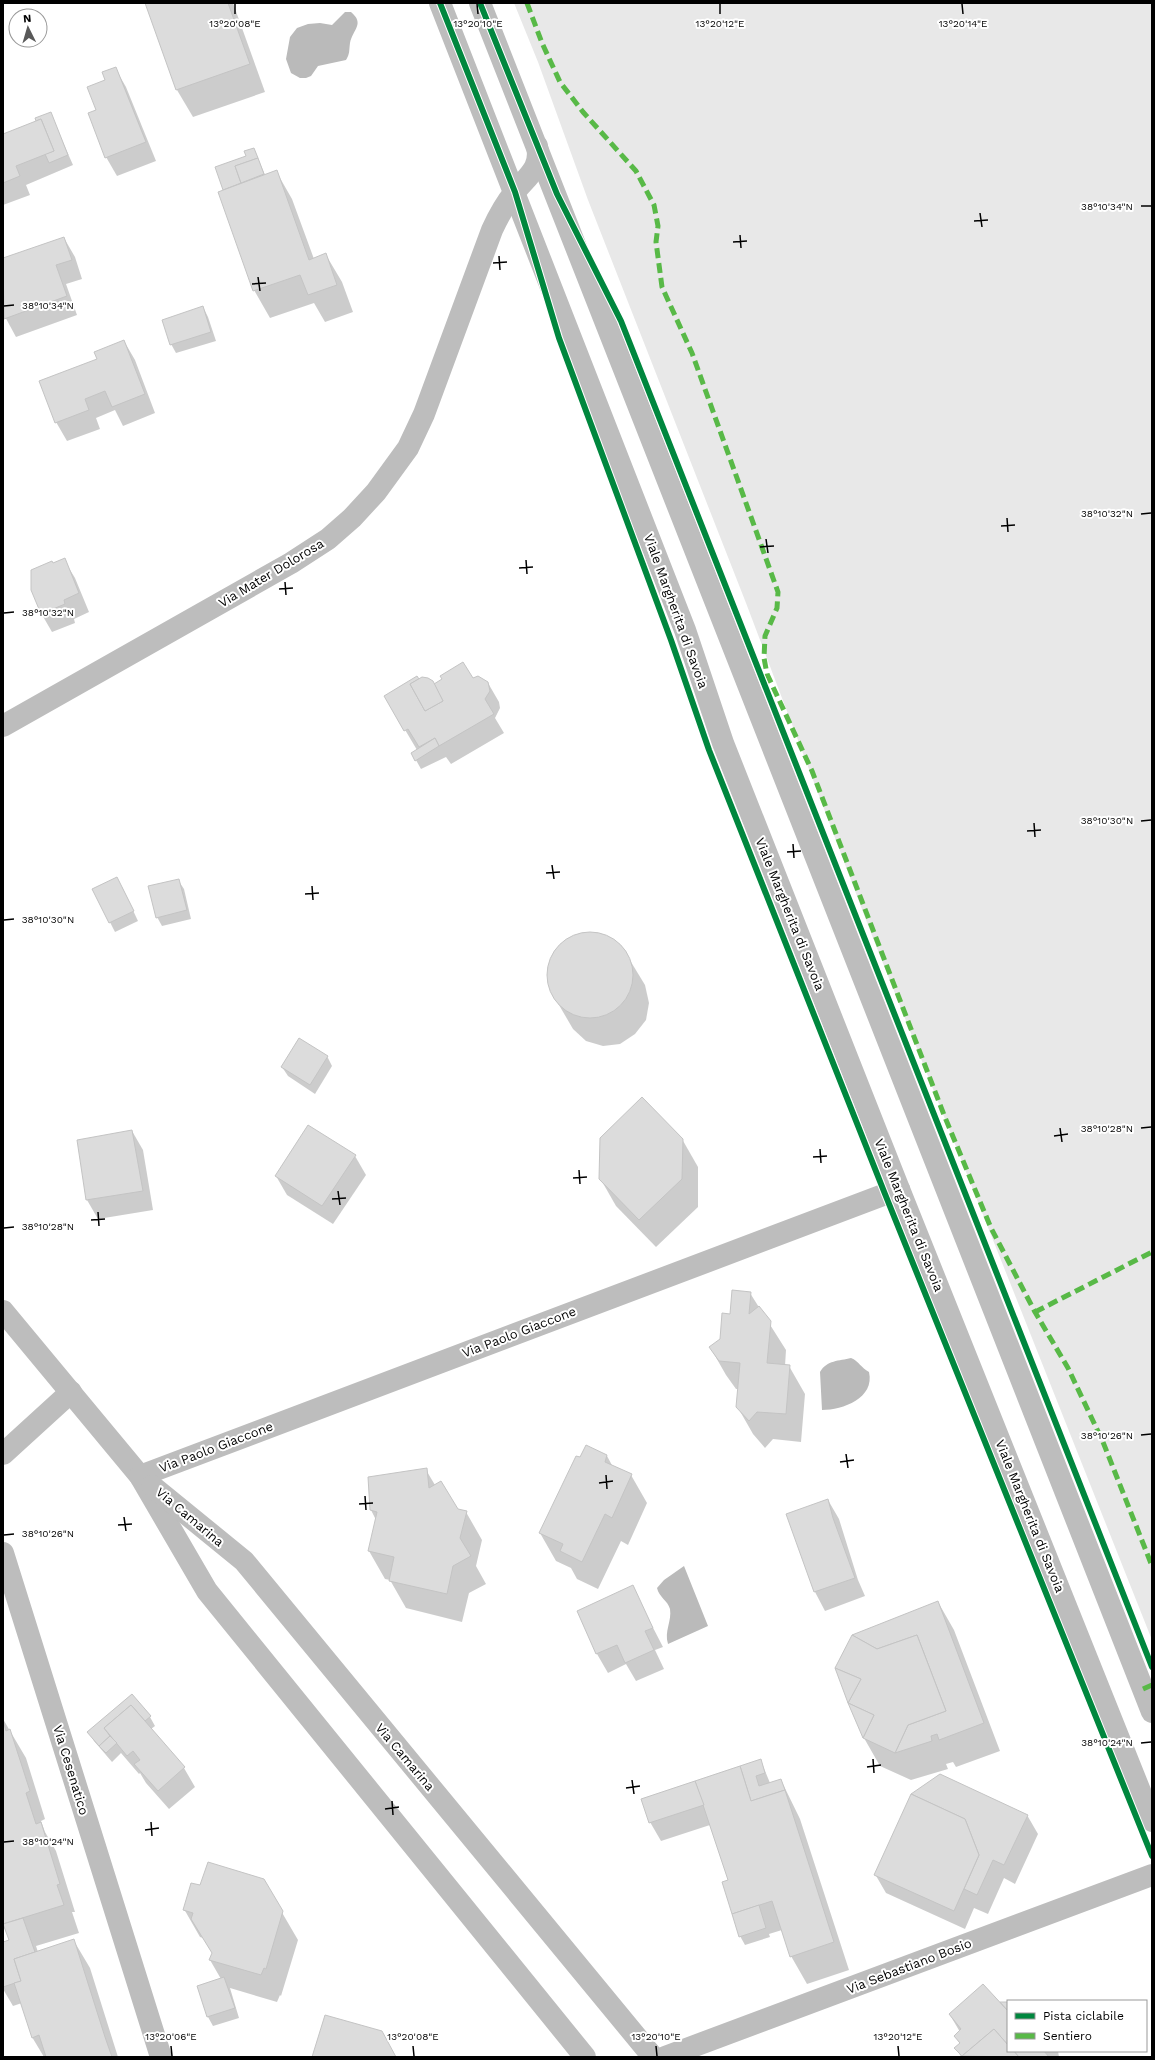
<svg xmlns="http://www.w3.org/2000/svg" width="1155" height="2060" font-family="'Work Sans',sans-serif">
	<rect width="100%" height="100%" fill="#fff"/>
	<path fill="#e8e8e8" d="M514,3H1152V1640L871,933L746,603L588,200L538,62Z"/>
	<g fill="#bababa">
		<path d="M345,12H351C365,24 353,29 350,43C349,50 350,54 346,60L318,66L311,76L306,78H300L291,73L286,59L290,37L297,28L308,24L320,23L332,25Z"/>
		<path d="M851,1358C859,1361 861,1368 869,1372C875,1398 843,1410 822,1410L820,1372C827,1360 839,1361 851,1358Z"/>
		<path d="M684,1566L708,1626L668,1644C664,1631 672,1621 670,1609C668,1601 659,1597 657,1588L664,1580Z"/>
	</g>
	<g fill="#0003">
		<path d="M146,3H233L265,92L193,117L177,90Z"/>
		<path d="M115,68L126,87L156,161L117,176L106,157L97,110L106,80Z"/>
		<path d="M50,113L73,165L26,185L30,195L3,205V135L38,122Z"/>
		<path d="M254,149L265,175L276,171L292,199L314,259L326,255L342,282L353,312L325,322L314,303L270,318L254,290L224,189Z"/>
		<path d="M64,238L75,257L82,279L66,284L77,315L16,337L3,313V259Z"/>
		<path d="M203,307L208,317L216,341L176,353L171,344Z"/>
		<path d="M124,341L135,360L155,413L123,426L115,410L96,418L100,429L67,441L56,422L98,359Z"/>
		<path d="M64,560L75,578L89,612L74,619L75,623L52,632L41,613L52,564Z"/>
		<path d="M478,678L488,683L499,702L500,708L495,718L504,733L451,764L446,757L421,769L412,753L417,750L385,696L418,680L434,685Z"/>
		<path d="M178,880L184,889L191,919L162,926L157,917Z"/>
		<path d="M122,887L138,921L115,932L93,889Z"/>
		<path d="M593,933L610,938L617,943L628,957L645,985L649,1003L646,1020L635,1034L620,1044L603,1046L586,1041L573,1029L552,993L548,976L551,959L561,944L576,935Z"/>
		<path d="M327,1056L332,1066L315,1094L288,1076L282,1067Z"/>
		<path d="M132,1131L143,1150L153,1210L98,1219L87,1200Z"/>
		<path d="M682,1139L698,1167V1207L656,1247L616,1206L600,1178Z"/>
		<path d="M355,1156L366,1175L333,1224L287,1195L276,1176Z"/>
		<path d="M750,1293L786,1350L785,1366H789L805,1394L801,1442L773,1439L765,1448L753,1434L737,1406L738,1389H736L726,1375L710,1347L721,1339L731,1315Z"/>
		<path d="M586,1446L607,1456L613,1467L631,1475L647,1503L628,1545L621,1541L598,1589L577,1579L571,1568L556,1561L540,1533Z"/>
		<path d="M426,1470L435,1485L457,1510L466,1512L482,1540L476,1566L486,1584L469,1593L462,1622L406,1608L390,1580L385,1579L369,1551L376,1520L371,1510Z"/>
		<path d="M828,1500L839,1519L858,1580L865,1596L825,1611L815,1592Z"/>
		<path d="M632,1587L663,1647L655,1650L664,1669L636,1681L626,1664L608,1673L597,1654L578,1612Z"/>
		<path d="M938,1602L954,1630L1000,1751L956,1767L953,1762L946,1764L948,1769L911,1780L880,1766L864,1738Z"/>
		<path d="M131,1695L150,1717L155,1726L151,1729L184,1768L195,1787L169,1809L146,1783L140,1773L139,1774L121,1753L112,1762L94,1741L89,1732Z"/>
		<path d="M3,1719L26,1758L45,1819L41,1821L45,1832L56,1851L75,1912H72L79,1933L36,1946L38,1952L74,1941L90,1968L118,2057H44L32,2037L22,2003L13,2006L3,1989V1943L10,1941L3,1924Z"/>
		<path d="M761,1761L770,1783L781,1780L800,1819L849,1970L807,1984L791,1956L782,1930L769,1934L770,1937L745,1945L740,1936L730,1881L710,1825L661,1841L650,1822Z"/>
		<path d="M1027,1815L1038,1834L1015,1884L1004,1878L988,1914L974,1908L965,1929L886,1893L875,1874Z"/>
		<path d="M263,1880L298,1940L281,1996L280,1995L277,2002L230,1988L239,2018L213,2026L208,2017L198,1986L221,1979L210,1960L213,1954L203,1938L200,1937L184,1909L200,1887Z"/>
		<path d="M999,2003H1008V2051H1058L1059,2057H961L956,2048L960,2044L955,2036L960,2032L950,2015Z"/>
	</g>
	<g fill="#dcdcdc" stroke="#c4c4c4">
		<path d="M145,3H228L250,64L176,90Z"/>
		<path d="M116,67L146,142L105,158L88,113L96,110L87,87L105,80L102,72Z"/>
		<path d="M51,112L68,155L49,163L45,154L54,151L41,119L36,121L35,118Z"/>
		<path d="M41,119L54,151L16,166L20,176L3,183V134Z"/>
		<path d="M254,148L258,158L235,166L241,183L223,190L215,167L246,156L244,151Z"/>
		<path d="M258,158L264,174L241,183L235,166Z"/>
		<path d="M277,170L309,260L326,253L337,285L308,295L300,275L253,291L218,192Z"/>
		<path d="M64,237L72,260L56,265L67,296L4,319L3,258Z"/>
		<path d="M203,306L211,332L170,345L162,320Z"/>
		<path d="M124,340L145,394L112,407L105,391L85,399L89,410L55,423L39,381L97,359L94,352Z"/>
		<path d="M65,558L79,593L64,600L65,604L41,614L31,590V570L52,561L53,563Z"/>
		<path d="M463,662L473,678L478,676L488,682L490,691L485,699L494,714L439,746L435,738L419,747L408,729L404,731L384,696L417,676L419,679L410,684L425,711L443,701L434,684L442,679L440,676Z"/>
		<path d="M422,677L428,678L433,681L443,701L425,711L410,684Z"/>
		<path d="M435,738L439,746L415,761L411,753Z"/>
		<path d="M117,877L134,911L109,923L92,889Z"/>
		<path d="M179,879L187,910L156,918L148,886Z"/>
		<circle cx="590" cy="975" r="43"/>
		<path d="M299,1038L328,1056L310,1085L281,1067Z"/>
		<path d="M642,1097L683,1139L682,1179L639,1220L599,1179L600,1138Z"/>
		<path d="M308,1125L356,1155L322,1206L275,1176Z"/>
		<path d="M132,1130L143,1191L86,1200L77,1140Z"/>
		<path d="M732,1290L751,1292L749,1314L759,1306L771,1321L767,1363L790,1365L786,1414L757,1412L749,1421L736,1407L740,1363L719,1361L709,1347L720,1339L722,1313L730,1314Z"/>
		<path d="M586,1445L607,1455L605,1462L632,1474L612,1518L605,1514L582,1562L560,1551L563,1544L539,1533L576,1456L580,1457Z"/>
		<path d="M427,1468L429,1488L441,1481L458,1509L467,1511L460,1538L471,1556L453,1566L447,1594L389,1581L394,1557L368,1551L377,1512L370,1510L368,1477Z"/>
		<path d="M828,1499L833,1518L855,1578L814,1592L786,1514Z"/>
		<path d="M633,1585L653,1628L645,1631L654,1650L625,1663L617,1645L596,1654L577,1611Z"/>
		<path d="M938,1601L984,1723L939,1740L937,1734L931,1736L932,1741L895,1753L908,1725L946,1711L917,1635L877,1649L852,1635Z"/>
		<path d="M852,1635L877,1649L917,1635L946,1711L908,1725L895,1753L863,1738L874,1715L848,1703L861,1679L835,1668Z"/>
		<path d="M835,1668L861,1679L848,1703Z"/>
		<path d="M132,1694L151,1716L145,1721L131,1705L104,1728L110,1736L99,1746L87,1732Z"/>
		<path d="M848,1703L874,1715L863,1738Z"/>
		<path d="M131,1705L185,1767L158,1791L134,1764L140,1760L133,1751L127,1756L104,1728Z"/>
		<path d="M3,1720L6,1731L10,1729L30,1791L26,1793L36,1824L41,1822L60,1884L57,1885L64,1905L3,1924Z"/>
		<path d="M110,1736L117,1743L106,1753L99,1746Z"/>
		<path d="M761,1759L765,1773L756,1776L759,1786L781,1779L785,1790L751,1801L740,1766Z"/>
		<path d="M740,1766L751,1801L785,1790L834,1942L790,1957L772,1901L732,1914L722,1882L728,1880L695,1781Z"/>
		<path d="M940,1774L1028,1815L1004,1865L993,1860L977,1895L964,1889L979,1855L965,1819L911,1794Z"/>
		<path d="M695,1781L704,1805L649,1823L641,1799Z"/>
		<path d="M911,1794L965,1819L979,1855L954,1911L874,1875Z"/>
		<path d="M208,1862L264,1879L283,1911L266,1969L264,1968L261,1975L209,1960L212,1953L191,1919L193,1913L183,1910L191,1883L200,1885Z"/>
		<path d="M759,1905L766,1928L739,1937L732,1914Z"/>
		<path d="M23,1918L35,1952L14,1959L21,1981L3,1987V1942L9,1940L3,1924Z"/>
		<path d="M74,1939L105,2037L112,2057H46L39,2035L32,2038L14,1983L21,1981L14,1959Z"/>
		<path d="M224,1977L235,2008L207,2017L197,1986Z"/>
		<path d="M983,1984L1008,2011V2045L994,2029L962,2056L954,2048L960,2043L954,2036L961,2029L949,2014Z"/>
		<path d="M1000,2002H1008V2011Z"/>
		<path d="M325,2015L382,2031L396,2057H312Z"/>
		<path d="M994,2029L1008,2045V2051H1014L1019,2057L962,2056Z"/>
		<path d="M1014,2051H1044L1049,2057H1019Z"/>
	</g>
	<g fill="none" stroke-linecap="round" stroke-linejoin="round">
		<g stroke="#bdbdbd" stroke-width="22">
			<path d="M440,3L685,630L723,743L899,1189L1152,1821"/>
			<path d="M480,3L1152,1712"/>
			<path d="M3,726L291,563L328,539L352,518L376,492L408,448L424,414L492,230C498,217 505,204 514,193C526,177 542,169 537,146"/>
			<path d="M3,1311L140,1476L207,1591L585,2057"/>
			<path d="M3,1454L71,1392"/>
			<path d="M140,1476L899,1189"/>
			<path d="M152,1486L244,1561L653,2057"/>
			<path d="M3,1553L161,2057"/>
			<path d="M665,2057L1152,1875"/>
		</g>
		<g stroke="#58b947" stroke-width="5" stroke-dasharray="10 5" stroke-linecap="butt">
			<path d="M527,3L542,43L560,82L583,112L636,171L654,205L658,226L656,242L662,287L692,353L778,592L777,608L765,636L764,658L767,674L812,771L944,1115L991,1228L1035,1312L1068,1368L1103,1442L1152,1566"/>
			<path d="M1035,1312L1152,1252"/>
			<path d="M1143,1689L1152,1685"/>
		</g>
		<defs>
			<g id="cycleway">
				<path d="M440,3L515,192L559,338L671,640L709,750L885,1194L1152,1856"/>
				<path d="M480,3L557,194L621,321L1152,1667"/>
			</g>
		</defs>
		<use href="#cycleway" stroke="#fff" stroke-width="8"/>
		<use href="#cycleway" stroke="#00873e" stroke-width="6"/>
	</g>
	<path fill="none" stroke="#000" stroke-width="1.5" d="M235,4V14M477,4L478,14M720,4V14M962,4L963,14M1141,206H1151M980,213L982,227M974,221L988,220M740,235L741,248M733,242L747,241M499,256L500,270M493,263L507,262M258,277L260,291M252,284L266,283M4,306L14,305M1141,514L1151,513M1007,518L1008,532M1001,526L1015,525M766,539L768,553M760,547L774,546M526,560L527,574M519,568L533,567M285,582L286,595M279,589L293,588M4,613L14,612M1141,821L1151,820M1034,823L1035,837M1027,831L1041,830M793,844L794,858M787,852L801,851M552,865L554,879M546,873L560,872M312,886L313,900M305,894L319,893M4,920L14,919M1060,1128L1062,1142M1141,1128L1151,1127M1054,1136L1068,1134M820,1149L821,1163M813,1157L827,1156M579,1170L580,1184M573,1178L587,1177M338,1191L340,1205M332,1199L346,1198M98,1212L99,1226M91,1220L105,1219M4,1228L14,1227M1141,1435L1151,1434M846,1454L848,1468M840,1462L854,1460M606,1475L607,1489M599,1483L613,1481M365,1496L366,1510M359,1504L373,1503M124,1517L126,1531M118,1525L132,1524M4,1535L14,1534M1141,1743L1151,1742M873,1759L874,1773M867,1767L881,1765M632,1780L634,1794M626,1788L640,1786M392,1801L393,1815M385,1809L399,1807M151,1822L152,1836M145,1830L159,1828M4,1842L14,1841M171,2046L172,2056M413,2046L414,2056M656,2046L657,2056M898,2046L899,2056"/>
	<g text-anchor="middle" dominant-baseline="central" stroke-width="4" stroke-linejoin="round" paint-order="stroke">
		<g font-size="13" fill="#000" stroke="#fff">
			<text transform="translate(271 573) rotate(-31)">Via Mater Dolorosa</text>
			<text transform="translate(676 611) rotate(70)">Viale Margherita di Savoia</text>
			<text transform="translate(790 914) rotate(68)">Viale Margherita di Savoia</text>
			<text transform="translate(909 1215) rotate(68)">Viale Margherita di Savoia</text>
			<text transform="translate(519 1332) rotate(-21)">Via Paolo Giaccone</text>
			<text transform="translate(216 1447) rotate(-21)">Via Paolo Giaccone</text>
			<text transform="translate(1030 1516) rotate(68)">Viale Margherita di Savoia</text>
			<text transform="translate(190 1517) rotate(40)">Via Camarina</text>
			<text transform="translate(405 1757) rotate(50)">Via Camarina</text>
			<text transform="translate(71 1770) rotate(73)">Via Cesenatico</text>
			<text transform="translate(909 1966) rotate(-21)">Via Sebastiano Bosio</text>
		</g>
	</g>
	<g font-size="10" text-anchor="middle" fill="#000" stroke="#fff" stroke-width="4" stroke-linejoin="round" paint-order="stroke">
		<text x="235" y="27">13°20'08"E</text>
		<text x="478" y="27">13°20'10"E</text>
		<text x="720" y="27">13°20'12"E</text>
		<text x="963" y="27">13°20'14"E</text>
		<text x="1107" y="210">38°10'34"N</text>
		<text x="48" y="309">38°10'34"N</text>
		<text x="1107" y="517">38°10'32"N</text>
		<text x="48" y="616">38°10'32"N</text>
		<text x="1107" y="824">38°10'30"N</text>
		<text x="48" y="923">38°10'30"N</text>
		<text x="1107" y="1132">38°10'28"N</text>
		<text x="48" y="1230">38°10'28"N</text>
		<text x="1107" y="1439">38°10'26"N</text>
		<text x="48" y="1537">38°10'26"N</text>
		<text x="1107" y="1746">38°10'24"N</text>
		<text x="48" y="1845">38°10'24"N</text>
		<text x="171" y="2040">13°20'06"E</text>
		<text x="413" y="2040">13°20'08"E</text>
		<text x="656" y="2040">13°20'10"E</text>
		<text x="898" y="2040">13°20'12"E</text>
	</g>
	<rect width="1155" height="2060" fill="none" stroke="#000000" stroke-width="8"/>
	<rect x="1007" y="2000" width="140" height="52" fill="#ffffff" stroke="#999999"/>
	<rect x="1015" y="2013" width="20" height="6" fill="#00873e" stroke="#999999"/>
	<text x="1043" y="2020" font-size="12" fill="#000000">Pista ciclabile</text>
	<rect x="1015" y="2033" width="20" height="6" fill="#58b947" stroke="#999999"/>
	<text x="1043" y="2040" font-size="12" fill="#000000">Sentiero</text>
	<g transform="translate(28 28) rotate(355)"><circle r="19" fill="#ffffff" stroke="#999999"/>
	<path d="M0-3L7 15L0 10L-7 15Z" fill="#595959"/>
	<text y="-6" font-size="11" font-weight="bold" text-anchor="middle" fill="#000000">N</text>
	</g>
</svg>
